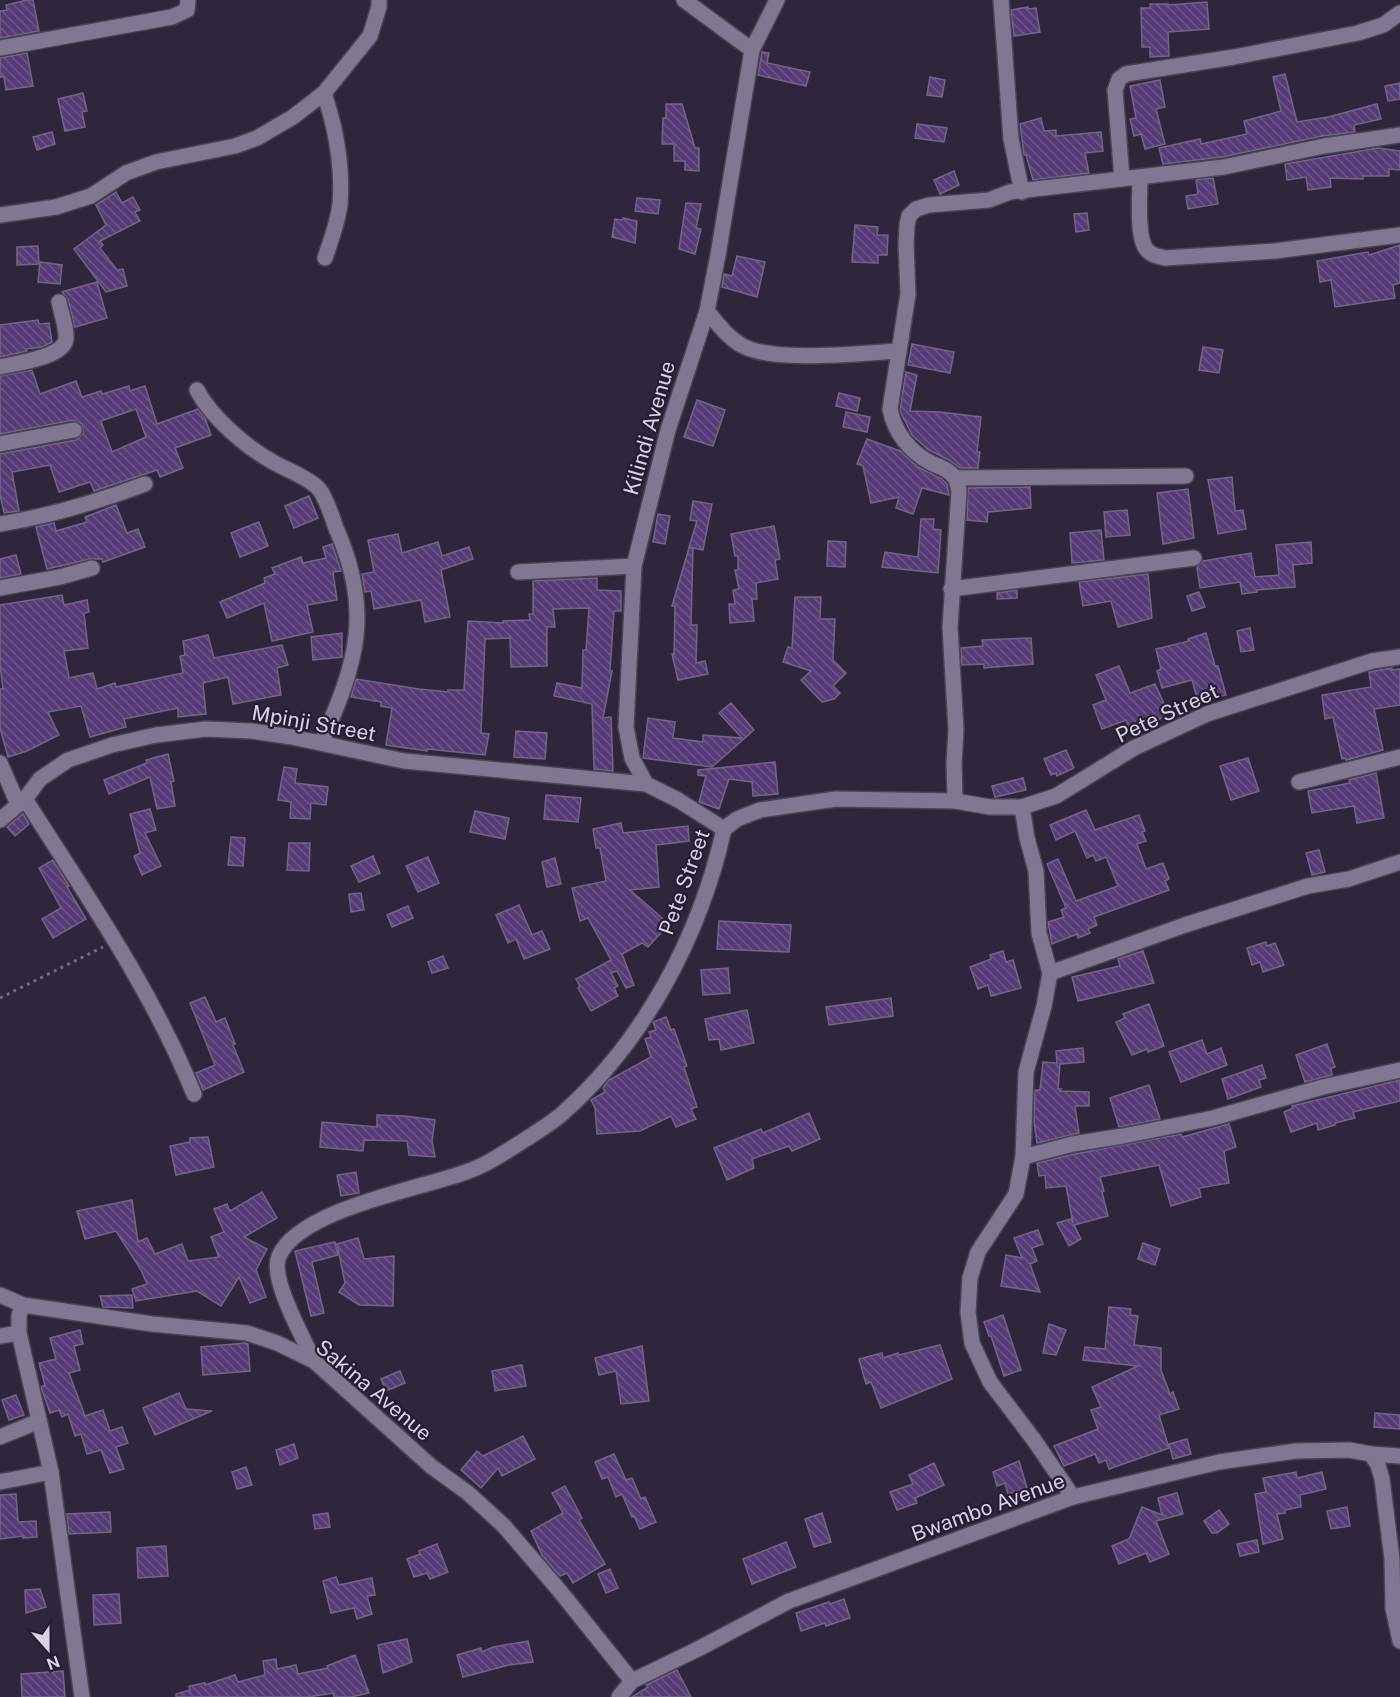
<svg xmlns="http://www.w3.org/2000/svg" width="1400" height="1697" font-family="'Public Sans',sans-serif">
	<defs>
		<pattern id="building-back-hatch" width="6" height="6" patternUnits="userSpaceOnUse" patternTransform="scale(1.5)"><rect width="6" height="6" fill="#553b77"/><path d="M-1 5l2 2M0 0l6 6M5-1l2 2" fill="none" stroke="#6d568a"/></pattern>
	</defs>
	<rect width="100%" height="100%" fill="#2f263d"/>
	<g fill="url(#building-back-hatch)" stroke="#716782" stroke-width="1.5" fill-rule="evenodd">
		<path d="M27,0H33L39,31L0,38V11L7,10L6,5Z"/>
		<path d="M1207,2L1209,29L1168,32L1169,56L1150,57V47H1142L1141,8H1150V4H1168V5Z"/>
		<path d="M1028,7V9L1036,8L1040,32L1014,36L1011,10Z"/>
		<path d="M762,52L769,53L767,63L810,72L806,86L758,75Z"/>
		<path d="M27,53L33,86L6,90L4,77H0V58Z"/>
		<path d="M1285,74L1297,122L1328,117L1377,104L1381,119L1354,125L1355,132L1322,136L1222,157L1163,164L1159,148L1200,139L1201,144L1247,134L1244,121L1281,111L1273,77Z"/>
		<path d="M930,77L945,80L942,97L927,95Z"/>
		<path d="M1160,80L1165,107L1156,109L1165,144L1145,149L1141,134L1134,136L1130,119L1136,118L1130,86Z"/>
		<path d="M1400,83V99L1388,101L1385,86Z"/>
		<path d="M83,93L87,111L82,112L85,127L65,131L58,99Z"/>
		<path d="M666,104H682L695,148H699V171L685,170V161H674V144H662L663,118H666Z"/>
		<path d="M1041,118L1044,131L1056,130V136L1101,132L1103,151L1085,153L1089,173L1033,180L1026,155H1024L1020,124Z"/>
		<path d="M917,124L947,128L944,142L915,138Z"/>
		<path d="M52,132L55,144L37,150L33,137Z"/>
		<path d="M1378,148L1400,151V170L1389,169V176H1363V179L1330,178L1331,187L1308,190L1306,177L1287,180L1285,164Z"/>
		<path d="M954,171L959,185L940,194L934,180Z"/>
		<path d="M1213,178L1218,204L1188,209L1186,196L1198,194L1196,180Z"/>
		<path d="M116,192L122,203L133,197L140,210L135,212L140,221L100,241L103,245L100,248L117,270L123,269L127,286L106,292L74,249L106,225L96,205Z"/>
		<path d="M637,198L660,200L658,214L635,211Z"/>
		<path d="M686,203L701,204L696,228L701,229L695,254L679,249Z"/>
		<path d="M1087,213L1089,230L1076,232L1074,214Z"/>
		<path d="M623,218L637,221L635,243L612,237L615,219L622,220Z"/>
		<path d="M855,225L878,227L877,235H888L887,255H878V263L852,262Z"/>
		<path d="M1400,245V283L1393,285L1395,298L1335,307L1331,280L1320,282L1317,261L1368,252L1369,255Z"/>
		<path d="M38,246L39,264L17,265V247Z"/>
		<path d="M737,256L765,262L757,297L722,287L724,274L732,276Z"/>
		<path d="M40,262L62,265L60,284L38,282Z"/>
		<path d="M97,282L107,318L75,327L68,299L62,292Z"/>
		<path d="M38,320L39,324L49,323L52,342L42,347L26,349L27,351L0,357V325Z"/>
		<path d="M912,344L954,352L950,373L908,365Z"/>
		<path d="M1203,347L1223,350L1219,373L1199,370Z"/>
		<path d="M32,370L40,394L76,381L82,397L101,391L102,394L129,386L130,391L145,386L157,424L198,409L205,418L211,435L175,448L183,468L160,477L157,470L94,491L90,482L59,492L50,465L12,472L19,511L4,513L0,494V454L76,440L83,433L82,424L73,420L0,434V376ZM136,409L146,437L112,452L101,421Z"/>
		<path d="M906,372L917,375L910,411L940,412L981,417L977,452H980L978,468H960L949,460L929,450L912,435L900,411Z"/>
		<path d="M839,393L860,398L857,411L836,406Z"/>
		<path d="M697,400L725,410L713,446L684,437Z"/>
		<path d="M846,412L870,417L867,432L843,427Z"/>
		<path d="M867,439L900,451L918,467L942,479L947,484L949,495L922,488L913,514L896,508L899,497L871,503L863,466L857,464Z"/>
		<path d="M1232,477L1235,511L1243,510L1246,529L1218,534L1208,480Z"/>
		<path d="M1030,487L1031,508L988,512L987,522L967,520L968,488Z"/>
		<path d="M1188,489L1194,538L1163,544L1157,493Z"/>
		<path d="M309,496L318,518L294,528L285,506Z"/>
		<path d="M693,501L712,504L703,550L689,547L697,521L690,520Z"/>
		<path d="M116,505L127,533L138,529L145,547L103,562L102,559H90L47,569L36,527L54,523L56,531L87,522L85,517Z"/>
		<path d="M1127,510L1130,535L1106,537L1104,512Z"/>
		<path d="M658,514L670,516L665,544L653,542Z"/>
		<path d="M921,519H934L933,529L941,530L938,573L882,567L885,552L918,557Z"/>
		<path d="M259,522L268,546L240,557L231,533Z"/>
		<path d="M774,526L780,559L775,560L778,579L756,583L757,599H752L754,621L730,623L729,604H735L733,590L739,589L735,570H738V556H735L731,534Z"/>
		<path d="M1101,530L1104,560L1072,563L1070,533Z"/>
		<path d="M398,534L402,553L438,542L442,556L469,547L473,559L441,570L450,617L425,622L421,600L374,609L371,591L365,592L362,574L374,572L368,540Z"/>
		<path d="M828,541L846,542L845,567L827,566Z"/>
		<path d="M1311,542L1312,563L1293,565L1295,587L1257,590V592L1242,594L1240,582L1200,588L1197,567L1203,561L1251,553L1255,577L1279,575L1276,545Z"/>
		<path d="M332,544L341,571L333,572L337,600L307,605L313,632L272,641L264,603L227,618L220,602L265,583L264,578L275,574L272,568L301,557L303,563L326,558L323,547Z"/>
		<path d="M689,548H693L691,625H697L696,663L705,661L708,674L678,680L672,654H674L675,606H672Z"/>
		<path d="M16,555L21,574L0,578V559Z"/>
		<path d="M1148,574L1152,618L1118,627L1111,601L1083,606L1079,582Z"/>
		<path d="M597,578V590L621,591V611H614L610,670L612,671L603,718L611,717L613,771L594,769L592,704L554,696L557,683L582,688L583,650H586L589,608L553,609L555,627H547V666L511,667L510,638L485,639L481,733L489,734L485,755L427,749V751L386,745L392,708L381,706V702L351,697L356,679L419,689L448,692V690H464L468,621L503,623V621L530,620L529,614H533V581Z"/>
		<path d="M1017,590V598L997,599V593Z"/>
		<path d="M1199,592L1205,607L1192,611L1187,596Z"/>
		<path d="M62,595L64,605L87,600L89,612L84,613L88,648L64,651L69,678L93,673L97,689L115,683L116,687L183,673L180,656L185,655L183,641L208,635L214,658L282,645L288,665L277,668L281,695L233,704L228,677L203,683L206,714L178,717V708L124,719L126,727L90,737L81,706L48,712L59,735L27,751L8,757L0,728V689H3L0,665V605Z"/>
		<path d="M795,597H821L820,619H835L833,660L846,673L833,686L840,693L834,699L822,702L801,680L811,671L783,662L788,647L792,648Z"/>
		<path d="M1250,628L1254,650L1241,652L1237,631Z"/>
		<path d="M342,633V657L313,660L311,637Z"/>
		<path d="M1206,633L1215,666H1218L1226,695L1198,702L1192,680L1162,688L1157,671L1161,669L1156,649L1189,641L1188,639Z"/>
		<path d="M1031,638L1033,664L984,668V664L962,665L961,648L983,646L982,640Z"/>
		<path d="M1119,666L1130,693L1155,684L1167,710L1162,712L1164,717L1131,732L1126,720L1102,729L1093,705L1106,700L1096,675Z"/>
		<path d="M1392,668V670L1400,669V705L1374,709L1383,750L1346,760L1345,758L1342,759L1333,717L1325,719L1322,695L1371,687L1369,672Z"/>
		<path d="M731,703L754,730L712,767L643,758L648,718L675,722L673,738L703,742V735L742,738L719,713Z"/>
		<path d="M516,731L547,733L545,759L514,757Z"/>
		<path d="M1066,750L1074,768L1057,776L1056,773L1051,775L1044,759Z"/>
		<path d="M168,754L174,781L171,782L175,806L157,809L150,777L109,794L104,780L147,763L146,760Z"/>
		<path d="M1248,758L1259,791L1231,800L1220,766Z"/>
		<path d="M775,762L778,794L753,796L752,782L729,779L719,809L699,802L706,776L698,775V770Z"/>
		<path d="M284,767L297,769L295,783L328,787L326,805L311,803L310,819L290,818L291,802L278,800Z"/>
		<path d="M1376,773L1384,818L1357,823L1354,806L1312,813L1308,791L1350,783L1349,780Z"/>
		<path d="M1023,778L1026,790L995,797L992,786Z"/>
		<path d="M546,795L581,798L578,822L544,819Z"/>
		<path d="M150,809L156,830L145,833L161,866L142,875L134,856L140,853L130,814Z"/>
		<path d="M1086,810L1095,830L1139,815L1145,831L1142,832L1146,841L1137,844L1146,869L1163,863L1169,879L1165,881L1169,890L1094,917L1097,925L1088,929L1090,933L1078,938L1077,934L1052,944L1048,922L1064,917L1061,910L1066,908L1047,864L1058,859L1076,901L1118,886L1106,857L1096,861L1093,855L1087,858L1075,831L1056,840L1050,825Z"/>
		<path d="M475,811L509,818L505,839L470,832Z"/>
		<path d="M23,814L29,824L15,836L7,827Z"/>
		<path d="M621,823L623,833L688,826L689,841L656,845L659,887L630,890L669,924L648,947L642,943L622,954L634,985L626,988L617,971L611,973L618,986L614,988L618,996L591,1011L578,988L580,986L576,979L611,960L588,918L580,921L572,888L606,881L600,848H596L593,829Z"/>
		<path d="M231,837L245,838L243,866L228,865Z"/>
		<path d="M289,843H310L309,871L287,870Z"/>
		<path d="M1319,850L1325,872L1312,875L1306,853Z"/>
		<path d="M373,856L380,873L359,882L351,866Z"/>
		<path d="M428,857L439,883L418,892L406,866Z"/>
		<path d="M555,858L561,884L547,887L542,862Z"/>
		<path d="M53,860L69,886L67,887L86,919L53,938L42,919L61,908L39,868Z"/>
		<path d="M361,893L364,910L351,912L349,894Z"/>
		<path d="M519,905L532,935L542,931L550,949L524,959L516,939L508,943L496,915Z"/>
		<path d="M408,906L413,918L392,927L387,915Z"/>
		<path d="M719,921L791,925L789,952L717,949Z"/>
		<path d="M1266,942L1267,946L1275,943L1284,965L1263,972L1260,962L1252,965L1247,948Z"/>
		<path d="M1003,951L1006,962L1013,960L1021,988L991,996L988,985L978,989L970,967L991,959L990,955Z"/>
		<path d="M1143,951L1154,983L1078,1001L1072,977L1120,966L1118,959Z"/>
		<path d="M443,956L448,968L432,973L428,962Z"/>
		<path d="M728,968L730,993L703,995L701,970Z"/>
		<path d="M205,997L216,1022L225,1018L235,1044L233,1045L244,1072L203,1090L196,1073L215,1065L190,1003Z"/>
		<path d="M891,998L893,1016L829,1025L826,1007Z"/>
		<path d="M1149,1004L1164,1046L1148,1052L1147,1049L1132,1055L1116,1022L1125,1018L1123,1014Z"/>
		<path d="M747,1010L754,1043L721,1050L719,1039L709,1040L705,1019Z"/>
		<path d="M666,1017L671,1030L674,1029L687,1066L684,1067L697,1107L691,1109L696,1119L676,1127L671,1116L640,1131L597,1134L595,1108L591,1100L605,1092L603,1088L609,1080L651,1057L645,1039L651,1037L649,1032L656,1030L653,1022Z"/>
		<path d="M1202,1040L1207,1054L1221,1048L1227,1065L1181,1082L1169,1052Z"/>
		<path d="M1327,1044L1335,1067L1331,1068L1332,1075L1305,1082L1296,1055Z"/>
		<path d="M1083,1048L1084,1062L1060,1064L1058,1089H1061L1060,1091L1089,1092V1106H1075L1079,1133L1037,1143L1034,1122L1035,1090H1040L1043,1062L1057,1063L1056,1051Z"/>
		<path d="M1262,1065L1266,1078L1259,1080L1261,1087L1228,1099L1222,1079Z"/>
		<path d="M1400,1080V1101L1353,1112L1355,1118L1335,1123V1125L1318,1130L1317,1123L1291,1132L1284,1112L1293,1108L1292,1106Z"/>
		<path d="M1149,1085L1160,1119L1119,1127L1110,1098Z"/>
		<path d="M809,1113L820,1139L792,1151L789,1146L752,1159L754,1168L727,1180L714,1148L761,1129L763,1133Z"/>
		<path d="M377,1115L405,1116L435,1120L432,1141L435,1157L409,1155L407,1141L364,1140L363,1151L320,1147L322,1122L377,1127Z"/>
		<path d="M1229,1124L1236,1147L1224,1151L1229,1183L1199,1188L1201,1197L1171,1206L1159,1165L1100,1177L1104,1191L1102,1192L1108,1216L1074,1225L1081,1239L1069,1246L1057,1223L1071,1219L1073,1223L1066,1186L1046,1188L1045,1175L1039,1176L1037,1163L1075,1154L1181,1134L1182,1137Z"/>
		<path d="M208,1137L214,1167L176,1175L170,1146L190,1142V1138Z"/>
		<path d="M356,1172L359,1193L341,1196L337,1175Z"/>
		<path d="M262,1192L277,1218L244,1237L267,1249L256,1270L266,1297L250,1303L239,1277L221,1306L197,1291L136,1301L132,1289L147,1284L141,1270L116,1231L85,1239L77,1211L132,1200L138,1242L147,1238L155,1254L182,1244L188,1261L219,1257L211,1237L224,1232L214,1209L227,1204L230,1211Z"/>
		<path d="M1038,1230L1043,1244L1032,1248L1037,1261L1030,1264L1040,1292L1001,1286L1006,1255L1022,1258L1014,1238Z"/>
		<path d="M358,1238L364,1259L394,1256L393,1306L359,1305L339,1292L345,1283L337,1244Z"/>
		<path d="M335,1242L338,1255L312,1262L324,1313L311,1316L295,1251Z"/>
		<path d="M1143,1243L1160,1249L1155,1265L1138,1259Z"/>
		<path d="M132,1295L133,1308L103,1307L100,1296Z"/>
		<path d="M1109,1307L1131,1309L1130,1315L1138,1316L1134,1345L1161,1348V1370L1170,1394L1173,1392L1179,1409L1159,1415L1169,1448L1109,1469L1106,1460L1099,1463L1095,1454L1064,1466L1054,1446L1098,1429L1091,1410L1101,1407L1092,1387L1138,1366L1083,1360L1085,1347L1105,1349Z"/>
		<path d="M1003,1315L1021,1370L1004,1376L991,1336H989L984,1322Z"/>
		<path d="M1049,1324L1066,1330L1056,1355L1043,1353Z"/>
		<path d="M80,1330L83,1344L74,1346L80,1370L69,1373L85,1416L103,1410L110,1431L122,1427L128,1443L116,1447L124,1469L110,1473L101,1450L87,1454L81,1434L75,1436L68,1414L62,1417L59,1410L50,1413L41,1387L45,1385L39,1363L56,1359L50,1338Z"/>
		<path d="M245,1343L248,1344L250,1371L203,1375L201,1347Z"/>
		<path d="M940,1345L952,1379L881,1408L871,1382L866,1384L859,1359L882,1353L883,1358L898,1353L899,1355Z"/>
		<path d="M642,1346L649,1401L621,1404L616,1371L599,1375L595,1358Z"/>
		<path d="M522,1365L526,1386L495,1391L492,1371Z"/>
		<path d="M400,1371L405,1383L386,1391L381,1379Z"/>
		<path d="M179,1393L186,1409L212,1411L155,1435L143,1408Z"/>
		<path d="M16,1395L24,1415L9,1420L2,1400Z"/>
		<path d="M1375,1413L1400,1415V1429L1374,1427Z"/>
		<path d="M523,1436L535,1459L502,1476L498,1468L481,1488L461,1470L477,1451L483,1456Z"/>
		<path d="M1187,1439L1191,1454L1173,1459L1169,1444Z"/>
		<path d="M294,1444L298,1458L280,1465L276,1450Z"/>
		<path d="M614,1454L626,1480L632,1478L641,1499L645,1497L656,1522L640,1529L634,1516L632,1517L622,1494L616,1497L608,1477L602,1479L595,1462Z"/>
		<path d="M1019,1461L1027,1488L1008,1494L1005,1483L997,1486L993,1472Z"/>
		<path d="M934,1463L944,1485L915,1498L917,1503L897,1510L890,1492L913,1484L909,1475Z"/>
		<path d="M246,1467L252,1485L237,1489L232,1472Z"/>
		<path d="M1296,1472L1297,1478L1322,1472L1326,1489L1300,1495L1301,1507L1285,1510V1513L1277,1514L1283,1539L1263,1544L1255,1494L1266,1492L1263,1478Z"/>
		<path d="M565,1486L582,1518L579,1520L605,1564L573,1583L567,1573L560,1576L542,1555L531,1531L563,1513L552,1493Z"/>
		<path d="M1177,1493L1183,1514L1156,1521L1169,1554L1150,1562L1146,1553L1119,1564L1112,1546L1129,1539L1142,1507L1162,1515L1158,1498Z"/>
		<path d="M16,1494L18,1522L36,1521L37,1537L23,1538V1536L0,1539V1495Z"/>
		<path d="M1347,1507L1350,1526L1331,1529L1327,1511Z"/>
		<path d="M1219,1510L1229,1524L1217,1533H1212L1204,1521Z"/>
		<path d="M110,1512L111,1532L69,1534L67,1514Z"/>
		<path d="M328,1513L330,1527L315,1529L313,1515Z"/>
		<path d="M822,1513L831,1542L814,1547L805,1519Z"/>
		<path d="M1257,1540L1259,1552L1240,1556L1237,1544Z"/>
		<path d="M786,1542L796,1567L752,1584L743,1559Z"/>
		<path d="M437,1544L448,1572L430,1579L427,1573L414,1577L407,1559L420,1554L419,1551Z"/>
		<path d="M166,1546L168,1576L138,1578L137,1548Z"/>
		<path d="M610,1569L618,1588L606,1593L598,1574Z"/>
		<path d="M336,1577L339,1585L372,1578L375,1595L367,1596L372,1614L357,1619L354,1608L331,1613L323,1581Z"/>
		<path d="M40,1589L46,1607L26,1613L25,1590Z"/>
		<path d="M119,1594L121,1623L94,1625L93,1595Z"/>
		<path d="M844,1599L850,1618L826,1626L825,1623L801,1631L796,1613L829,1602L830,1604Z"/>
		<path d="M407,1639L412,1662L383,1673L378,1645Z"/>
		<path d="M528,1641L533,1662L509,1665L463,1677L457,1655L481,1648L482,1652L493,1647Z"/>
		<path d="M355,1655L369,1693L351,1697H334L333,1693L309,1697H176V1694L190,1690L189,1686L205,1683V1685L235,1675L238,1682L265,1675L263,1661L276,1659L277,1669L296,1665L298,1674L328,1668L327,1666Z"/>
		<path d="M677,1670L691,1697H632L648,1687L646,1685Z"/>
		<path d="M63,1671L65,1697H22L21,1674Z"/>
	</g>
	<g fill="none" stroke-linecap="round" stroke-linejoin="round">
		<defs>
			<g id="minor">
				<path d="M684,0L752,50"/>
				<path d="M1001,0L1011,139L1022,192"/>
				<path d="M0,48L172,17L187,10L188,0"/>
				<path d="M324,93C336,129 343,166 340,204C338,222 331,240 325,258"/>
				<path d="M1140,178C1140,195 1136,238 1147,250C1152,256 1158,256 1165,258L1275,251L1400,235"/>
				<path d="M1122,179L1115,90L1119,79L1126,74L1234,57L1358,33L1383,25L1400,13"/>
				<path d="M0,215L56,207L91,196L126,173L156,162L235,146L257,138L293,117L324,93L370,36L379,7V0"/>
				<path d="M707,311C717,323 728,338 743,346C775,363 861,353 898,351"/>
				<path d="M0,367C16,363 63,358 66,339C67,327 61,313 59,302"/>
				<path d="M197,390C211,417 246,447 273,462C285,469 307,477 317,487C325,494 332,517 336,528C373,612 357,663 321,743"/>
				<path d="M0,444L74,430"/>
				<path d="M955,478L1186,476"/>
				<path d="M0,524C51,516 97,502 145,484"/>
				<path d="M518,572L634,566"/>
				<path d="M0,588L60,577L92,568"/>
				<path d="M951,589L1194,558"/>
				<path d="M0,763L18,804"/>
				<path d="M1299,782L1400,757"/>
				<path d="M25,799C86,895 151,988 194,1094"/>
				<path d="M955,801L954,763L956,730L950,627L959,491C958,487 957,481 955,478C950,470 939,466 931,463C910,452 894,432 890,409L908,294L906,244L907,225L909,216L916,209L929,205L989,200L1010,192L1224,167L1324,146L1400,135"/>
				<path d="M1022,807L1027,838L1036,871L1039,933L1050,973L1044,1006L1026,1072L1023,1157L1016,1194L978,1252L970,1278L968,1312L972,1343L990,1382L1034,1440L1073,1497"/>
				<path d="M0,820L25,799L40,779L68,760L112,745L156,735L206,729L251,731L292,737L404,761L646,784"/>
				<path d="M724,829L678,800L646,784L632,758L626,727L634,566L668,430L707,311L718,255L752,50L777,0"/>
				<path d="M1050,973L1185,925L1308,886L1349,879L1400,862"/>
				<path d="M1023,1157L1073,1144L1123,1136L1213,1118L1323,1087L1400,1070"/>
				<path d="M0,1295L23,1305L152,1324L247,1333L277,1343L314,1361L432,1467L468,1493L504,1526L559,1590L632,1681"/>
				<path d="M23,1305L19,1315V1333L51,1472L82,1697"/>
				<path d="M0,1336L19,1333"/>
				<path d="M314,1361C304,1339 269,1278 279,1256C300,1209 420,1189 466,1172C487,1165 507,1151 526,1139C538,1131 552,1123 563,1113C645,1040 700,936 724,829L737,819L760,810L836,799L955,801L990,807H1022L1056,796L1134,748L1207,714L1372,661L1400,657"/>
				<path d="M0,1437L39,1421"/>
				<path d="M1371,1454L1378,1465L1382,1479L1392,1559L1393,1608L1400,1641"/>
				<path d="M0,1482L51,1472"/>
				<path d="M619,1697L632,1681L698,1649L789,1601L1073,1497L1219,1462L1296,1451L1349,1450L1371,1454L1400,1456"/>
			</g>
		</defs>
		<use href="#minor" stroke="#4a4255" stroke-width="18"/>
		<path stroke="#746c81" stroke-width="3" stroke-dasharray="3 4.5" stroke-linecap="butt" d="M0,998L103,947"/>
		<use href="#minor" stroke="#817792" stroke-width="15"/>
	</g>
	<g text-anchor="middle" dominant-baseline="central" stroke-width="4.5" stroke-linejoin="round" paint-order="stroke">
		<g font-size="21" fill="#d8d2e2" stroke="#261c33">
			<text transform="translate(649 428) rotate(-74)">Kilindi Avenue</text>
			<text transform="translate(1167 713) rotate(-25)">Pete Street</text>
			<text transform="translate(314 723) rotate(10)">Mpinji Street</text>
			<text transform="translate(684 882) rotate(-70)">Pete Street</text>
			<text transform="translate(374 1390) rotate(40)">Sakina Avenue</text>
			<text transform="translate(988 1507) rotate(-20)">Bwambo Avenue</text>
		</g>
	</g>
	<g transform="translate(48 1649) rotate(159)" stroke="#261c33" stroke-width="4.5" paint-order="stroke">
	<path d="M0-4.5L10 22L0 15L-10 22Z" fill="#d8d2e2"/>
	<text y="-9" font-size="16" font-weight="bold" text-anchor="middle" fill="#d8d2e2">N</text>
	</g>
</svg>
